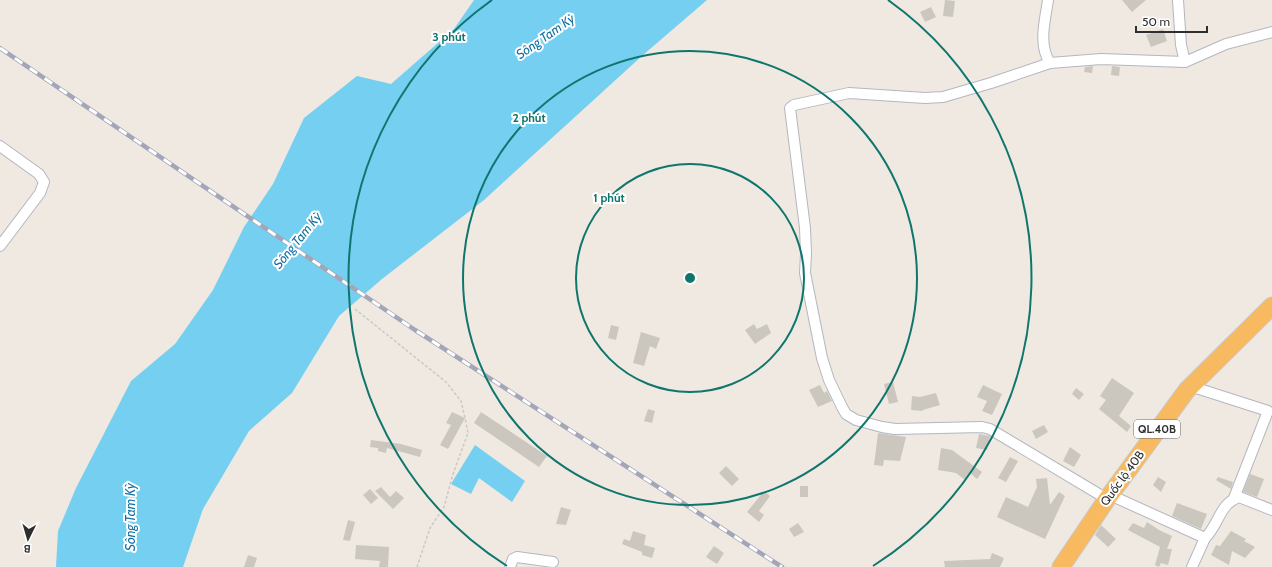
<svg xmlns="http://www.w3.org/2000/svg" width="1272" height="567" font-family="Cabin,sans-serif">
	<rect width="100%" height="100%" fill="#efe9e1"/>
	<g fill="#75cff0">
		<path d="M474,0H707L643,55L484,200L382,279L339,316L292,393L249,431L203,509L183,567H56L58,531L76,488L131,381L175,344L213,290L244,227L273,184L304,118L357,76L391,84L454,29Z"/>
		<path d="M475,445L525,481L512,502L479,478L471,494L451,484Z"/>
	</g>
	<g fill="#cbc7bf">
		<path d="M945,0L955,1L953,17L943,16Z"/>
		<path d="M1122,0H1146L1132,12Z"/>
		<path d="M931,7L936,17L925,22L920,12Z"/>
		<path d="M1163,29L1167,41L1151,47L1146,35Z"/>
		<path d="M1093,66L1092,73L1084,72L1085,67Z"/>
		<path d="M1112,66L1120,67L1119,76L1111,75Z"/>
		<path d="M754,324L757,329L767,324L771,333L755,344L745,330Z"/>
		<path d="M611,325L619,327L616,340L608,338Z"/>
		<path d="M641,332L660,338L656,349L650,346L644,366L633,363Z"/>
		<path d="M1112,378L1134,393L1119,416L1131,426L1127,432L1099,409L1106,400L1100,396Z"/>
		<path d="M893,382L898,402L889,404L884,384Z"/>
		<path d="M820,385L824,393L827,391L832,401L818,407L809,390Z"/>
		<path d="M983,385L1002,394L992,415L982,411L987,401L977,397Z"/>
		<path d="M1076,388L1084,394L1079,400L1072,394Z"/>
		<path d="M936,393L940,405L923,410L922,411L911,410L912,396L920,397Z"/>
		<path d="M648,409L655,411L652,423L644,421Z"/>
		<path d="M452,412L465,418L448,449L440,445L451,425L446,423Z"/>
		<path d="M481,412L547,456L539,467L474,423Z"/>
		<path d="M1044,425L1048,432L1036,439L1032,431Z"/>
		<path d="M878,433L906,437L900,461L884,460L883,466L874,465Z"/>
		<path d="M979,434L990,436L987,450L976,448Z"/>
		<path d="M371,440L401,444L422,450L420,457L387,448L386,453L378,451V448L370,447Z"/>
		<path d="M1070,447L1081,455L1074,467L1063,461Z"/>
		<path d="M941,448L952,450L982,472L977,479L970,473L965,480L956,473L938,470Z"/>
		<path d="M1010,457L1018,461L1006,482L998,478Z"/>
		<path d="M726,466L739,479L732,486L719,473Z"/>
		<path d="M1250,474L1264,479L1257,497L1243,492Z"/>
		<path d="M1158,477L1166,482L1161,492L1153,485Z"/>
		<path d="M1218,477L1233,482L1231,489L1216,480Z"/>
		<path d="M1047,478L1050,505L1059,492L1065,496L1045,539L997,517L1006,497L1028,507L1037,487L1036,479Z"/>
		<rect x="800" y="486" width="8" height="11"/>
		<path d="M381,487L390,497L396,491L404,498L393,509L375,491Z"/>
		<path d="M370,489L378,498L371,504L363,495Z"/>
		<path d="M764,491L770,496L759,511L764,515L759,522L747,512Z"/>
		<path d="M1177,503L1207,514L1201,529L1172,516Z"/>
		<path d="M561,507L571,510L566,525L556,524Z"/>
		<path d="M348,520L355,522L350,541L343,540Z"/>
		<path d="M1147,522L1159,530L1172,536L1167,549H1172L1168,565L1161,563L1159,567L1155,565L1160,547L1128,530L1133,523L1144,528Z"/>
		<path d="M798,523L804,532L794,537L789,529Z"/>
		<path d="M1101,525L1116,539L1108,547L1095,535Z"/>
		<path d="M633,531L646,535L644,545L655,548L652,558L642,555V552L622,544L624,539L630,541Z"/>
		<path d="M1231,531L1246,539L1244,541L1255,547L1245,558L1232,551L1229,565L1211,555L1216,545L1220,546Z"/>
		<path d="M356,545L389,547L388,567H379L380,561L355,559Z"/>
		<path d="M714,546L724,553L717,564L706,557Z"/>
		<path d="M992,553L1004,558L1000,567H945L944,561L990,559Z"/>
		<path d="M248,555L257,558L254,567H244Z"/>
	</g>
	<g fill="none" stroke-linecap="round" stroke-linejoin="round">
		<defs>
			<g id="minor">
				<path d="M1048,0C1045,21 1038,44 1050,63"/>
				<path d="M1178,0L1181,45L1185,62"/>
				<path d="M0,146L39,174L44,182L40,193L0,246"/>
				<path d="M1190,386L1268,411L1234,498"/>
				<path d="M1110,495L1205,538C1219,525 1219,504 1239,497L1272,510"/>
				<path d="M1107,499L990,429L982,427L895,429L882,427L856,420L846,414L842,407L829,380L822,358L805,273L806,254L805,228L790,108L794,105L849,93L925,98L943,97L991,83L1050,63L1101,59L1185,62L1226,44L1272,32"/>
				<path d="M510,567L513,559L517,557L553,562"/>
				<path d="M1192,567L1205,538"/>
			</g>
			<path id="trunk" d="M1061,567L1107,499L1187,390L1272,306"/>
		</defs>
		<use href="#minor" stroke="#b4b7c1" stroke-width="12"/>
		<use href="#trunk" stroke="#c9c9c9" stroke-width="19"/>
		<path stroke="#c9c9c9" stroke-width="1.5" stroke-dasharray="3 2" stroke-linecap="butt" d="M355,309L446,382L461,401L465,418L468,433L453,474L444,507L430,528L417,567"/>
		<use href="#minor" stroke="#fff" stroke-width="10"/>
		<use href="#trunk" stroke="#f8ba60" stroke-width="17"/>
		<defs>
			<path id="rail" d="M0,48L415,330L782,567"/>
		</defs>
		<use href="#rail" stroke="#a3a6b8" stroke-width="4.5"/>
		<use href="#rail" stroke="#fff" stroke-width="3" stroke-dasharray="9" stroke-linecap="butt"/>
	</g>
	<g fill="none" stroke="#0f766e" stroke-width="2">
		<circle cx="690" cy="278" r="114"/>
		<circle cx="690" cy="278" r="227"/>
		<path d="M507 566A341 341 0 0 1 492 0M888 0A341 341 0 0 1 873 566"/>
	</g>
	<g text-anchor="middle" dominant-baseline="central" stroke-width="4" stroke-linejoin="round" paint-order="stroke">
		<rect fill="#fff" stroke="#6d6d6d" stroke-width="1" x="1134" y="420" width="46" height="18" rx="3"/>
		<g font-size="11" font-weight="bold" fill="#2e2e2e">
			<text x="1157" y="429">QL.40B</text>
		</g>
		<g font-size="12" fill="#2e2e2e" stroke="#fff">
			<text transform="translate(1122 478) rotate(-54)">Quốc lộ 40B</text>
		</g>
		<g font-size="13" font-style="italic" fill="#0d6fa3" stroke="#fff">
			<text transform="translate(545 36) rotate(-35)">Sông Tam Kỳ</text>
			<text transform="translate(297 240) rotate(-51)">Sông Tam Kỳ</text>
			<text transform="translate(130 517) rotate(-90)">Sông Tam Kỳ</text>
		</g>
	</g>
	<circle cx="690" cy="278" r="6" fill="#0f766e" stroke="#fff" stroke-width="2"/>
	<g font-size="12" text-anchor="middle" font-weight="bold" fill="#0f766e" stroke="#fff" stroke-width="4" stroke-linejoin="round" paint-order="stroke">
		<text x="449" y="41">3 phút</text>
		<text x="529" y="122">2 phút</text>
		<text x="609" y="202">1 phút</text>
	</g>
	<g transform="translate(28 539) rotate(185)" stroke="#ffffff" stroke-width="3" paint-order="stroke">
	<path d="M0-3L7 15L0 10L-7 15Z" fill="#2e2e2e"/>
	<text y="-6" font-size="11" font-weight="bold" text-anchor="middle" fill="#2e2e2e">B</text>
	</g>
	<path d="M1136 26v6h71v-6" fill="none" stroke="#2e2e2e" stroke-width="2"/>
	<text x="1142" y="26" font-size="12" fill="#2e2e2e" stroke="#ffffff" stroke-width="3" paint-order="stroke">50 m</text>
</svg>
